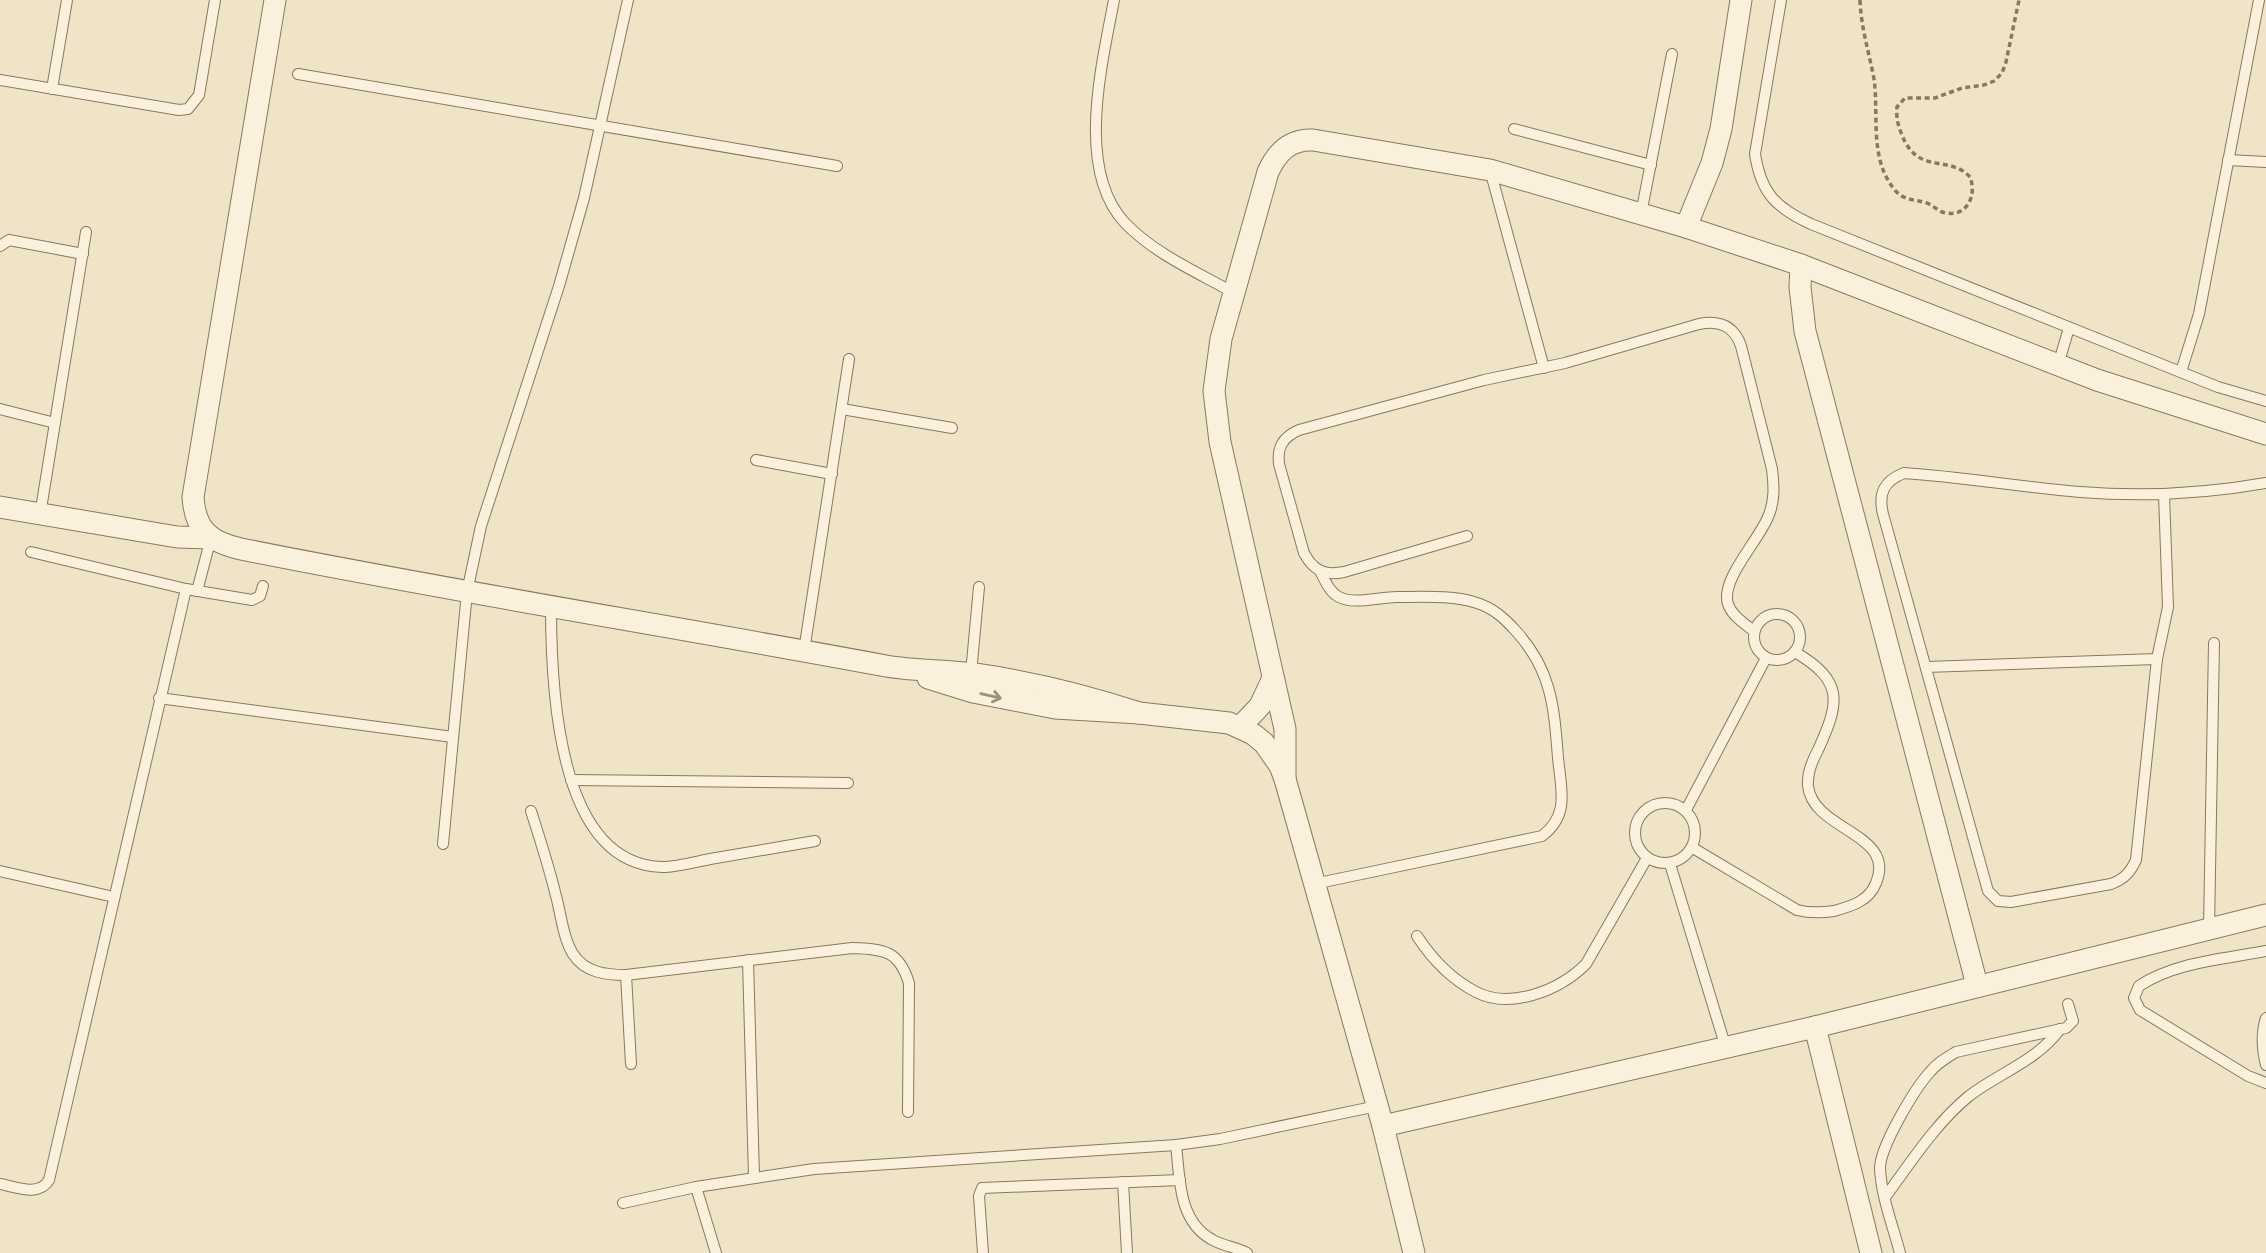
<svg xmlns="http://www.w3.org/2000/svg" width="2266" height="1253" font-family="'Libre Baskerville',serif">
	<rect width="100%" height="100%" fill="#f0e4c8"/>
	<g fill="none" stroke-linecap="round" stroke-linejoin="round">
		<defs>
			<g id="lane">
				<path d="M1114,0C1102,64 1075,170 1125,223C1155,254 1197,272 1234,293"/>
				<path d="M1781,0L1755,154C1761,193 1776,208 1811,224L2218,387L2266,401"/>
				<path d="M298,74L837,166"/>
				<path d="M0,80L179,110L188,109L199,95L215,0"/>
				<path d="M52,89L67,0"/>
				<path d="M1514,129L1651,165"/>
				<path d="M2228,160L2266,162"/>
				<path d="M1490,170L1544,368"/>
				<path d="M1641,214L1672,54"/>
				<path d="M0,246L9,240L83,254"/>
				<path d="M2058,365L2069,328"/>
				<path d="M2181,372L2199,314L2259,0"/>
				<path d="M0,409L55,423"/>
				<path d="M842,409L952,428"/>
				<path d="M756,460L832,474"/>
				<path d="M2164,494L2168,607L2157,659L2136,860C2130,873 2124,879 2111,884L2011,902L1998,901L1988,891L1883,514C1878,493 1884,481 1904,473C1963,477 2021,487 2080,492C2142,497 2204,494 2266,483"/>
				<path d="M40,515L86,232"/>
				<path d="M1467,536L1344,572C1324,576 1313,570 1304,553L1279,464C1277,447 1283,437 1299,430L1484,380L1565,363L1699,324C1720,320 1734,326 1741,346L1772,469C1774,486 1775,501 1768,517C1759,540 1720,580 1728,604C1732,616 1745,624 1754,631"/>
				<path d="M31,552L186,589L252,600L260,596L263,586"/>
				<path d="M197,591L211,538"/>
				<path d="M551,607C551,683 556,864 662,867C677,867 695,862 710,859C745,853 780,847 815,841"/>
				<circle cx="1777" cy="637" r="23"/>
				<path d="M804,651L849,359"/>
				<path d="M1926,667L2157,659"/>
				<path d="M971,673L979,587"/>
				<path d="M159,698L453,737"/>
				<path d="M571,780L848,783"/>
				<circle cx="1665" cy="833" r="30"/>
				<path d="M1686,810L1766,658"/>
				<path d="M531,811C540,839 549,867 556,896C561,914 563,938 573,954C585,973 607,975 626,975L852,948C885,949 899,951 909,983L908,1112"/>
				<path d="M443,844L467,592L481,526L559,286L584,198L628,0"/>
				<path d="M1693,848L1797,910C1809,913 1821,913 1834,911C1852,906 1869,901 1876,883C1897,833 1813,831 1808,786C1807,773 1812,761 1818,750C1840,702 1844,681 1795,652"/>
				<path d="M1670,864L1726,1048"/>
				<path d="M0,871L114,897"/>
				<path d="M1314,884L1542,836C1570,815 1561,789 1558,758C1554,707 1552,670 1515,630C1504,618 1493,608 1477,603C1453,595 1422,597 1397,597C1379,597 1354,605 1339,597C1329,592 1325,580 1320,571"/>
				<path d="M2209,929L2214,643"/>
				<path d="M1417,936C1432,959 1451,979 1476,992C1511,1010 1560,990 1586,964L1647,858"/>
				<path d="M2266,951C2225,959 2175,962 2139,986L2134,998L2140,1010L2248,1076L2266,1083"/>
				<path d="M748,960L754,1177"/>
				<path d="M626,975L631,1064"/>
				<path d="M2266,1018C2261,1033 2262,1049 2266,1065"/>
				<path d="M1176,1145C1180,1178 1178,1220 1211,1239C1222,1246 1236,1247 1247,1253"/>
				<path d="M1123,1182L1127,1253"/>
				<path d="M0,1184C16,1187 39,1197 49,1180L186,589"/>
				<path d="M696,1187L716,1253"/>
				<path d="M1886,1196C1911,1162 1936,1123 1969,1096C1999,1073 2037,1061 2060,1029"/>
				<path d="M623,1203L696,1187L814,1169L1176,1145L1220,1139L1377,1106"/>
				<path d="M983,1253L979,1196L982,1188L1180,1180"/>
				<path d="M1900,1253C1893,1226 1881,1196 1880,1168C1880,1147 1915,1088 1930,1072C1937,1063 1946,1058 1956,1052L2066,1028L2073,1021L2068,1004"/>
			</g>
			<g id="street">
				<path d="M275,0L193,497C195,530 210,542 241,549C455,592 671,626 886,666C915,671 945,670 975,674C1031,682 1085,695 1139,713"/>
				<path d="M1686,227L1712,163L1721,129L1741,0"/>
				<path d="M1801,265L1800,287L1805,331L1977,985"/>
				<path d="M0,507L177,537L211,538"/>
				<path d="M928,678L973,692L1055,708L1139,713L1229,723L1253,734L1264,743L1280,766L1285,779L1383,1126L1414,1253"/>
				<path d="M1240,727L1260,706L1272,680"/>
				<path d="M1285,779V729L1220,442L1214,391L1221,339L1268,172C1277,152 1290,139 1313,140L1490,170L1686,227L1801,265L2097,380L2266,434"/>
				<path d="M1815,1027L1871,1253"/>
				<path d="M1383,1126L1815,1027L2266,915"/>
			</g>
		</defs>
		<use href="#lane" stroke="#8d765c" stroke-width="12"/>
		<use href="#street" stroke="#8d765c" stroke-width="23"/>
		<path stroke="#8d765c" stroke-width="3.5" stroke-dasharray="5 3.5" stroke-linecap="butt" d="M1860,0C1861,28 1869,52 1874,79C1879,115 1869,158 1894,189C1903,201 1914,199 1927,203C1934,206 1939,212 1946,213C1968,217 1977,194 1970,177C1949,154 1918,176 1902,135C1898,126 1896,117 1897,107L1905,98H1935L1962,88L1984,85L1994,81L2002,73L2006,62L2019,0"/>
		<use href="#lane" stroke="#faf1dc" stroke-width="10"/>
		<use href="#street" stroke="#faf1dc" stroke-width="21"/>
	</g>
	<defs><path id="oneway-shaft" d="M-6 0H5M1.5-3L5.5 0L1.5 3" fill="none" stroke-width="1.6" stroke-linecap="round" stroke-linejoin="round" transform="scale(1.75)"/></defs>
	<use stroke="#9c907e" href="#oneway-shaft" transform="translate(991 696) rotate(13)"/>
</svg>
